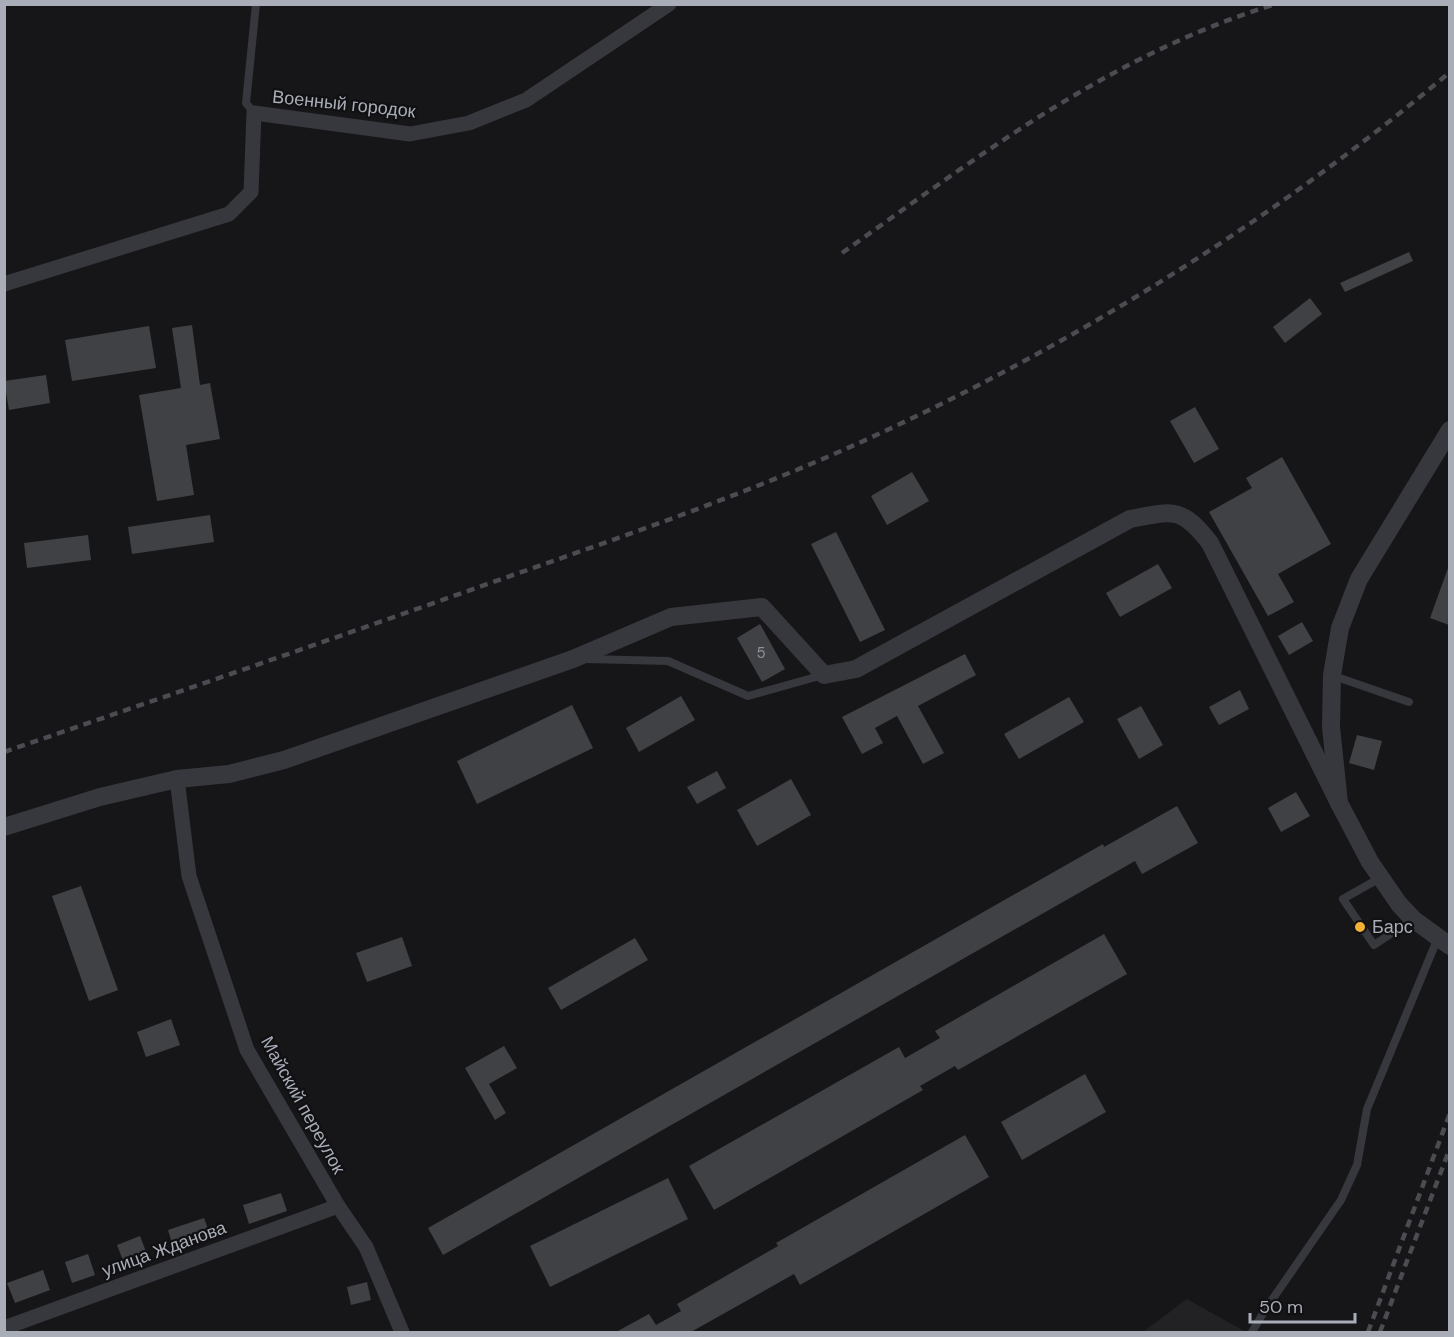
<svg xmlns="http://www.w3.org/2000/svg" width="1454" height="1337" font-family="'DM Sans',sans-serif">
	<rect width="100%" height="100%" fill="#161618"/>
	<path fill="#222225" d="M1187,1299L1246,1332H1143Z"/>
	<g fill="#404145">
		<path d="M1409,252L1413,261L1345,292L1340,283Z"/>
		<path d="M1310,298L1322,314L1285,343L1273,327Z"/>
		<path d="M192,325L200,385L210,383L220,439L186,445L194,495L157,501L139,395L181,388L172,328Z"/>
		<path d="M149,326L156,368L72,381L65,340Z"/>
		<path d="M46,375L50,403L9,410L4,381Z"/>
		<path d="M1195,407L1219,449L1194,463L1170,421Z"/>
		<path d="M1282,457L1331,544L1278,574L1294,602L1268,616L1209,512L1252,488L1246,478Z"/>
		<path d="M912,472L929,501L887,525L871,496Z"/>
		<path d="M210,515L214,542L132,554L128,527Z"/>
		<path d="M836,532L885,630L860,642L811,544Z"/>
		<path d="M88,535L91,560L27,568L24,543Z"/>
		<path d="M1158,564L1172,588L1120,617L1106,593Z"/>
		<path d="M1448,568H1449V625L1430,618Z"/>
		<path d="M1302,622L1313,641L1289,655L1278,636Z"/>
		<path d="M760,624L785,669L762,682L737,638Z"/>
		<path d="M965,654L976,675L918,706L944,753L923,764L897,716L875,728L883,743L862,754L842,717Z"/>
		<path d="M1240,690L1249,709L1219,725L1209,707Z"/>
		<path d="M681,696L695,720L639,752L626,728Z"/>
		<path d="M1069,697L1084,722L1019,759L1004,734Z"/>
		<path d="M572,705L593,748L477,804L457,761Z"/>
		<path d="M1141,706L1163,745L1139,759L1117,719Z"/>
		<path d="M1357,735L1382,741L1374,770L1349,763Z"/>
		<path d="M717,771L726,788L697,804L687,787Z"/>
		<path d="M791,779L811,815L757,846L737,810Z"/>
		<path d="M1296,792L1310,816L1281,832L1268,808Z"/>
		<path d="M1177,806L1198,843L1142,874L1135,861L443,1255L428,1228L1103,844L1104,847Z"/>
		<path d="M81,886L118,990L89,1001L52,896Z"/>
		<path d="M1104,934L1127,974L958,1070L955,1066L920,1086L923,1090L714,1210L689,1166L899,1047L905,1058L940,1038L935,1031Z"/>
		<path d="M402,937L412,966L367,982L356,953Z"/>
		<path d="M635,938L648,960L561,1010L548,988Z"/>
		<path d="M171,1019L180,1045L146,1057L137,1032Z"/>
		<path d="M504,1046L517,1068L489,1084L506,1113L495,1120L465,1068Z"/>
		<path d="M1085,1074L1106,1112L1022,1160L1001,1122Z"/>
		<path d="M965,1135L989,1177L800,1285L794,1274L691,1332H616L649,1314L656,1325L681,1311L677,1304L778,1246L776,1243Z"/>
		<path d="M668,1178L688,1219L550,1287L530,1246Z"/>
		<path d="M281,1193L287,1211L249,1224L243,1205Z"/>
		<path d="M204,1218L211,1237L174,1250L168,1230Z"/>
		<path d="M140,1236L148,1257L125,1266L117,1245Z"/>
		<path d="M88,1254L95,1275L72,1283L65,1262Z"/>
		<path d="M43,1270L50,1290L15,1303L7,1283Z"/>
		<path d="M367,1282L371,1300L351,1305L347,1287Z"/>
	</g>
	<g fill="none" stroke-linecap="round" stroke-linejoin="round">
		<g stroke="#37383d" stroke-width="8">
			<path d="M254,113L246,103L256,4"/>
			<path d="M587,659L668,661L748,696L823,675"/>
			<path d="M1334,676L1409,702"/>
			<path d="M1380,878L1343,899L1374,945L1413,919"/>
			<path d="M1252,1332L1265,1310L1341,1200L1357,1165L1367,1109L1437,940"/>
		</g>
		<g stroke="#37383d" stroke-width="15">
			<path d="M4,284L229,214L251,192L254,113L410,134L469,123L526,100L669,4"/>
			<path d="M177,779L189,876L247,1050L338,1206L366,1247L402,1332"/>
			<path d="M4,1328L338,1206"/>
		</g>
		<g stroke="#37383d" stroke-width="18">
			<path d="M1450,430L1359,579L1340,628L1332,675L1331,727L1339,803L1370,862L1399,904L1413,919L1450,946"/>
			<path d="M4,827L100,797L177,779L229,774L284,760L573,659L671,617L762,607L824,675L856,669L1130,519C1173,511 1181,506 1210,543L1339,803"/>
		</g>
		<g stroke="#4a4c52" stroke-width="4.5" stroke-dasharray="8 6" stroke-linecap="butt">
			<path d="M842,253C979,156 1113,53 1276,4"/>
			<path d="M4,752C167,696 330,640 493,582C610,541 727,501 841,451C1058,355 1268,225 1450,72"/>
			<path d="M1368,1332L1450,1113"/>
			<path d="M1380,1332L1450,1148"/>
		</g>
	</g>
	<circle fill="#f2b134" stroke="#111113" stroke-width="2" cx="1360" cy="927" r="6"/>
	<g text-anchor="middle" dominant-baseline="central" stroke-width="4.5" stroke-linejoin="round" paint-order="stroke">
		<g font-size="15" fill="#8e929b">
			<text x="761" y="653">5</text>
		</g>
		<g font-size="18" fill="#a8adb8" stroke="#111113">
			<text transform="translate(344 104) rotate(6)">Военный городок</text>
			<text transform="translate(303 1105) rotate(61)">Майский переулок</text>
			<text transform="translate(164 1249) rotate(-20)">улица Жданова</text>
		</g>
		<g font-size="18" fill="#a8adb8" stroke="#111113" text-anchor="start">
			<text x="1372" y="927">Барс</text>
		</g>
	</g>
	<rect width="1454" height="1337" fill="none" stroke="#a8adb8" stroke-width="12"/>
	<path d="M1250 1313v9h105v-9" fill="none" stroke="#a8adb8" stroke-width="3"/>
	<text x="1259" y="1313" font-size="18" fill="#a8adb8" stroke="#111113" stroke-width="4.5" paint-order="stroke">50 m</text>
</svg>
